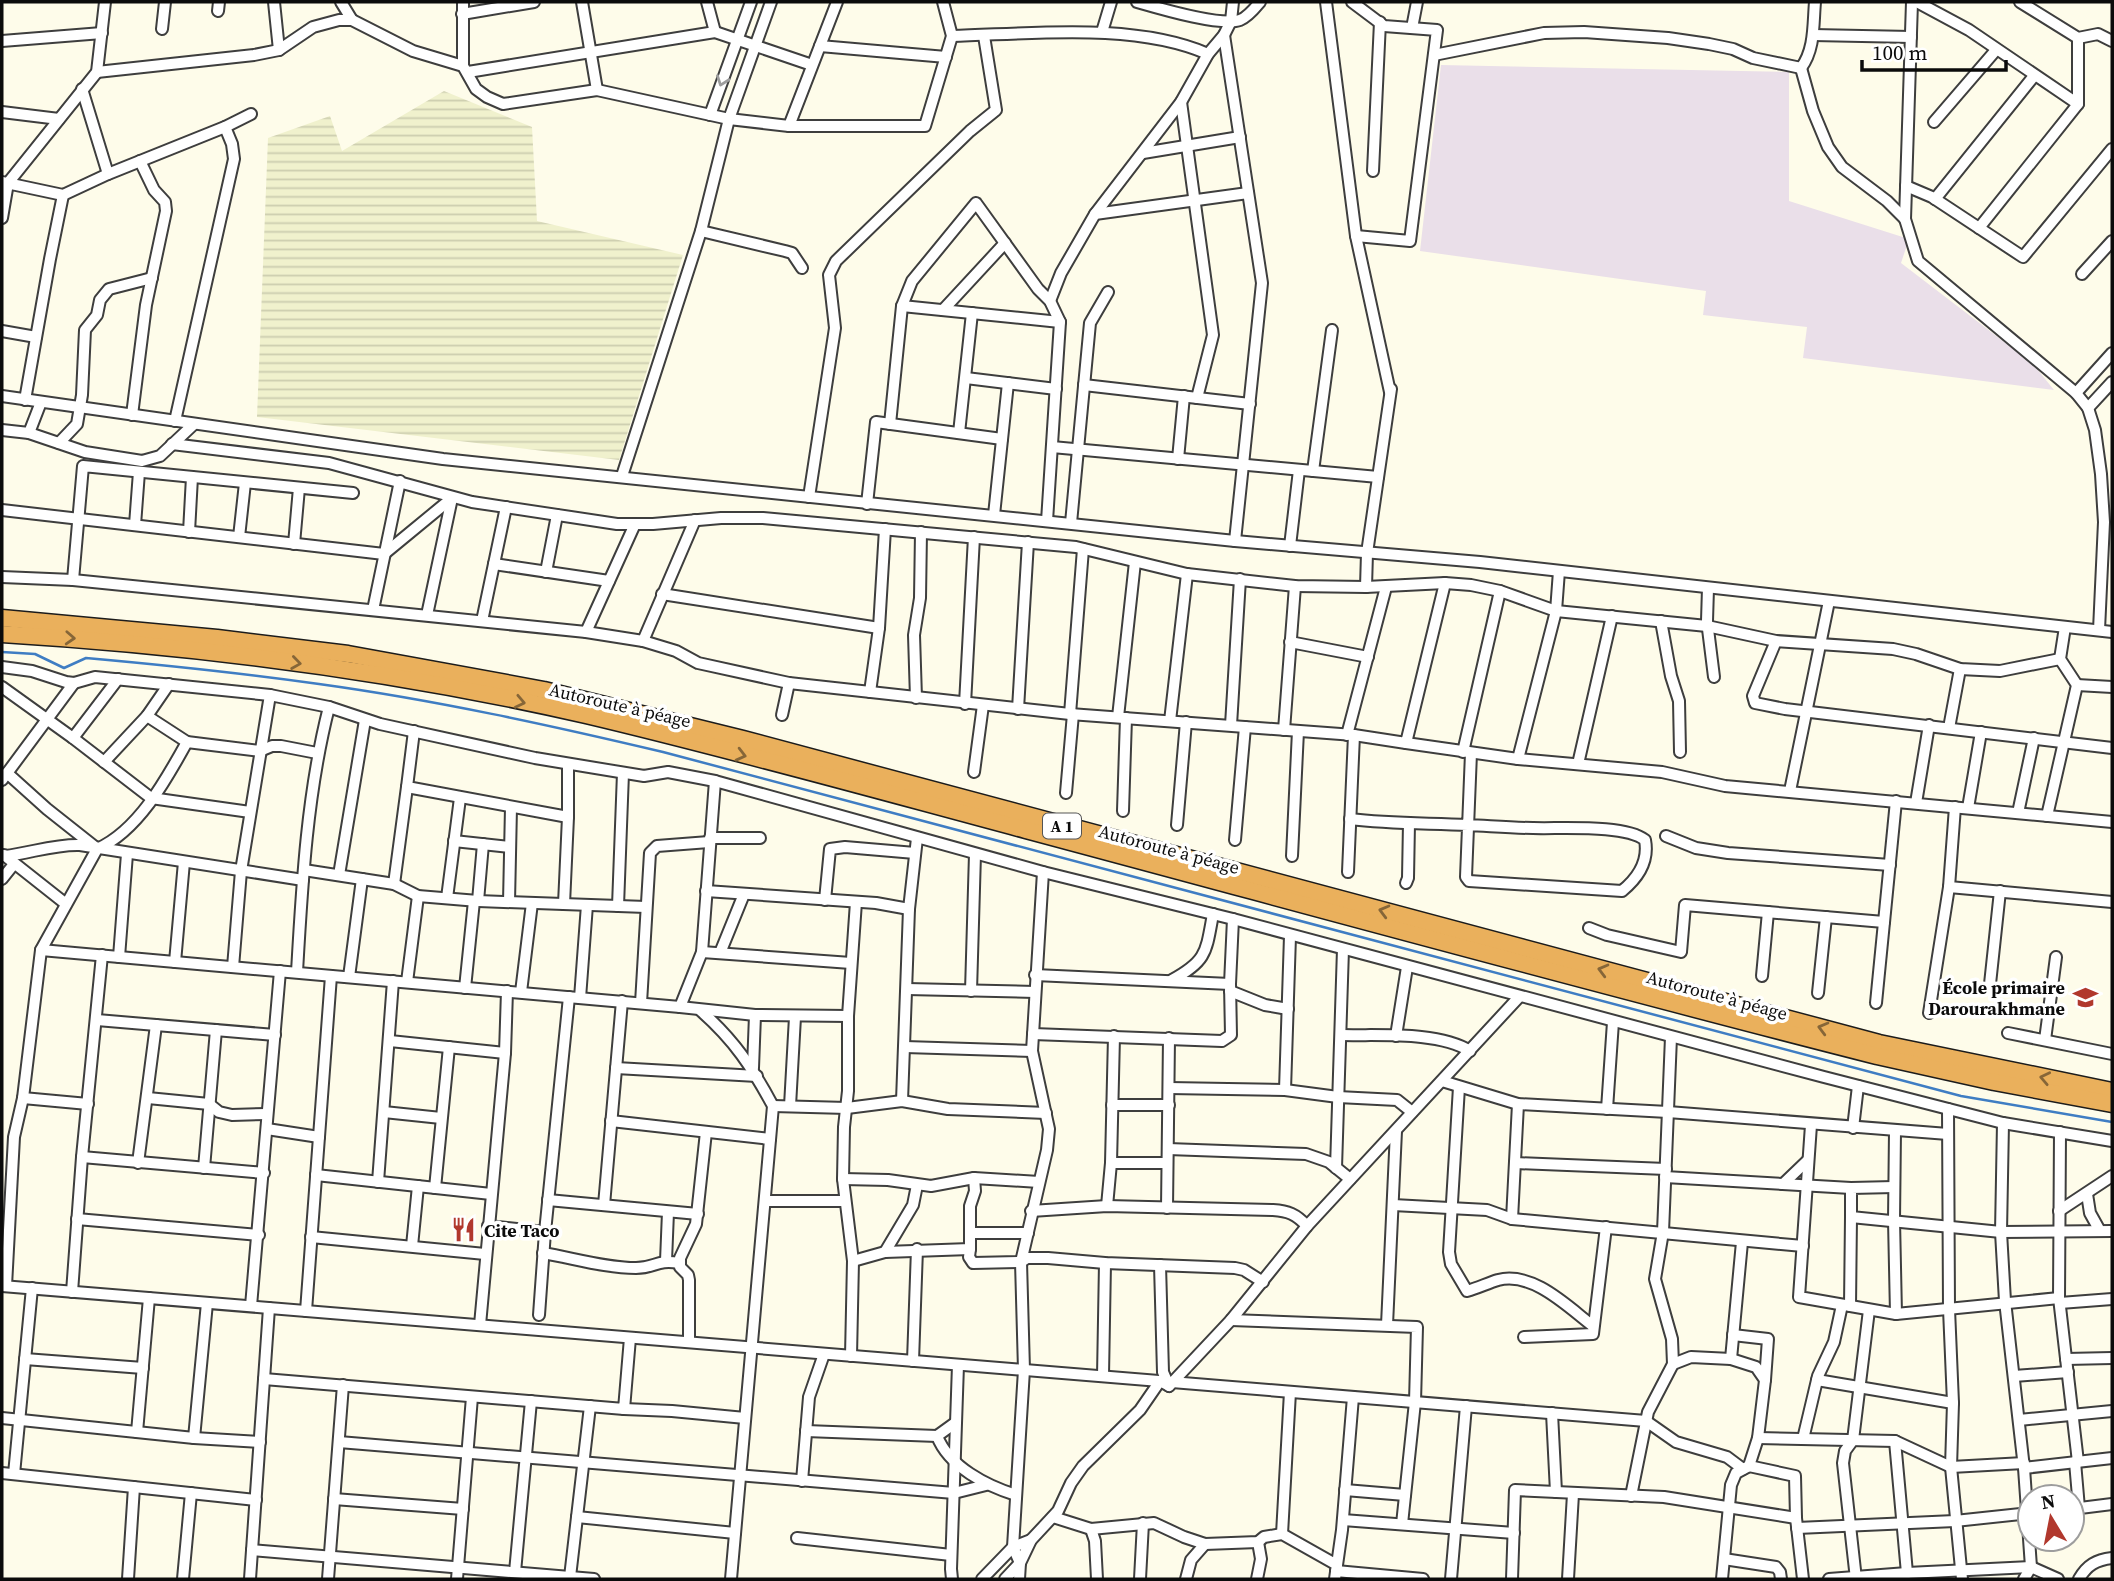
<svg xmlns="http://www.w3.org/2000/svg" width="2114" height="1581" font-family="'Source Serif 4',serif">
	<defs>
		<pattern id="farmland-rules" width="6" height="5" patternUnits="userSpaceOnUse" patternTransform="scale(1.75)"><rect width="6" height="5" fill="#f0f1cd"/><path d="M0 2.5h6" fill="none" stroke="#cccdaf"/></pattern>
	</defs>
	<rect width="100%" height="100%" fill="#fefcea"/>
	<path fill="#eadfe9" d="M1441,65L1789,72V201L1909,239L1901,263L2033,364L2054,390L1803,358L1807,327L1703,315L1706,291L1420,251Z"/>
	<path fill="url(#farmland-rules)" d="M444,91L532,127L537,221L683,255L619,460L257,417L268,138L330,116L342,151Z"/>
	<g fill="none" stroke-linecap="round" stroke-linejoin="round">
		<path stroke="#3f7dc3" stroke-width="2.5" d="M2,652L35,654L64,668L86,658C164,665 241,673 319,684C435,700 549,725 663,752L1961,1096L2112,1122"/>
		<defs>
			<g id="minor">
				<path d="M274,2L279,50"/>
				<path d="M341,2L352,20"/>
				<path d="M463,2V66"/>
				<path d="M582,2L597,90"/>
				<path d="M707,2L715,32"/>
				<path d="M1137,2C1158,8 1221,27 1240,20C1248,17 1255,8 1260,2"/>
				<path d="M1326,2L1356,236L1390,392"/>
				<path d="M1352,2L1384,26L1437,30L1410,241L1356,236"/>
				<path d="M1912,2L1905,219L1918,261L2076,393L2088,408L2095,430L2101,474L2104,522L2099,630"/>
				<path d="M1917,2L1969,30L2078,104"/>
				<path d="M2020,2L2078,38L2098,34L2112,41"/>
				<path d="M218,11L219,2"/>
				<path d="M462,14L534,2"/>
				<path d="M1412,28L1417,2"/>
				<path d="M162,29L165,2"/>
				<path d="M1102,32L1111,2"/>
				<path d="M1224,35L1262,283L1235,541"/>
				<path d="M1813,35L1911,37"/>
				<path d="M952,36C1031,34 1135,22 1208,54"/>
				<path d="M2,41L102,33"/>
				<path d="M820,46L946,57"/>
				<path d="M1434,55L1544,33L1584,32L1668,38L1709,44L1733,49L1753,58L1801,68"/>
				<path d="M1801,68L1813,111L1828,147L1842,167L1887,201L1905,219"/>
				<path d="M1801,68C1815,49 1813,25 1815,2"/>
				<path d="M97,72L254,55L279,50L313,27L339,20H352L413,51L463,66L476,89L487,97L503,104L597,90L729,119L789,126H925L952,36L943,2"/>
				<path d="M468,72L715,32L812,65"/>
				<path d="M82,89L108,174"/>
				<path d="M1181,102L1213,335L1197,398"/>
				<path d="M2,112L59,119"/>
				<path d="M710,115L751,2"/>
				<path d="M1934,122L1996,50"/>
				<path d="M789,126L837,2"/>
				<path d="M1143,153L1240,137"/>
				<path d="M1373,171L1380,22"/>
				<path d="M2,182L63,195L108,174L225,127L251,114"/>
				<path d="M1906,186L1932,197L2023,257L2112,149"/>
				<path d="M1935,199L2034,76"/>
				<path d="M1095,214L1248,193"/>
				<path d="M2,218L8,183L97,72L105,2"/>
				<path d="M1979,228L2078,104V38"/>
				<path d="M701,231L785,251L792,253L802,268"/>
				<path d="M2082,274L2112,241"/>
				<path d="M1050,301L1061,273L1095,214L1181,102L1208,54L1224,35L1231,21L1233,2"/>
				<path d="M902,306L1060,322"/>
				<path d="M943,310L1005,243"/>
				<path d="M2,331L36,337"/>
				<path d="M966,378L1056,389"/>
				<path d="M1084,385L1250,404"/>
				<path d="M2076,393L2112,353"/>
				<path d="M2,396L443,459L1235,541L1480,562L2112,632"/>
				<path d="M25,400L50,259L63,195"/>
				<path d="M2088,408L2112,382"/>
				<path d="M132,415L146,305L166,211L165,202L154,190L140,161"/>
				<path d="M175,421L234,159L232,144L225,127"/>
				<path d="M890,424L902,306L912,281L976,203L1038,289L1050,301L1060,322L1047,521"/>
				<path d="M2,430L29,433L85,452L142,461L160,456L194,424"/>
				<path d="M29,433L41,402"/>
				<path d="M959,433L972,313"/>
				<path d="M59,443L77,424L82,395L85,330L97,315L100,300L109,289L152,278"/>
				<path d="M172,444L329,463L472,502L617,524H653L721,518H763L1076,547L1187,574L1295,586L1366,587L1445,583L1471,585L1500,591L1556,611L1707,626L1776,641L1893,649L1916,654L1960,669L2000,671L2060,659"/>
				<path d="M1052,447L1378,477"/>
				<path d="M1178,459L1184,396"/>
				<path d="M1313,471L1332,330"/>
				<path d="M622,476L701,231L729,119L771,2"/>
				<path d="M809,497L835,328L829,275L836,261L970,131L996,110L984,36"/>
				<path d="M867,504L876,422L1002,439"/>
				<path d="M2,510L384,554L452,498"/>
				<path d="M994,515L1008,383"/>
				<path d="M1071,523L1090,323L1108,292"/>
				<path d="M135,525L139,472"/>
				<path d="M189,532L192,477"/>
				<path d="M239,537L245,483"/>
				<path d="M294,544L299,488"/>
				<path d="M1290,546L1299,470"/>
				<path d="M494,564L609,581"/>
				<path d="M546,572L557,515"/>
				<path d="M2,577L73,580L586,632L643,641L676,651L698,663L789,683L1070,714L1354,735L1406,743L1445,583"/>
				<path d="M73,580L83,466L353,493"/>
				<path d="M1366,587L1367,553L1391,389"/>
				<path d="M1708,588L1707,621L1714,677"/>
				<path d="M662,594L879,628"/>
				<path d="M373,610L400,481"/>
				<path d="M427,615L452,498"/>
				<path d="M482,621L506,507"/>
				<path d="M1661,621L1671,676L1679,701L1680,752"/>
				<path d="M586,632L635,524"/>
				<path d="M643,641L695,520"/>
				<path d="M1776,641L1753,696L1755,703L1785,709L2112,748"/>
				<path d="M1290,642L1368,657"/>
				<path d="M2,667L32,671L66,682L74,683L95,677L270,695L329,707L380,724L535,758L644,776L668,772L715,781L1043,872L1233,919L1824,1077L2003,1123L2112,1141"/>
				<path d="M2077,685L2112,687"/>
				<path d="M2,687L73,738L151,798L250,812"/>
				<path d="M870,692L879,628L885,529"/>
				<path d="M916,698L914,635L920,598L921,532"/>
				<path d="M965,704L974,537"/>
				<path d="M1018,709L1028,542"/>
				<path d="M1070,714L1083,549"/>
				<path d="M782,715L789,683"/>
				<path d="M147,716L169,684"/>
				<path d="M1118,717L1135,562"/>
				<path d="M1170,721L1187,574"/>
				<path d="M1231,725L1240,579"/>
				<path d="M1949,728L1960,669"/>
				<path d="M1284,730L1295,586"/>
				<path d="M414,731L407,787L568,817V765"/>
				<path d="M1347,735L1386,587"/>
				<path d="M73,738L118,679"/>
				<path d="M187,742L260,751L272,746H281L317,753"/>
				<path d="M1406,743L1518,759L1662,772L1725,786L2112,822"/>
				<path d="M1463,752L1500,591"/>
				<path d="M1518,759L1556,611L1559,571"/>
				<path d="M1578,764L1612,616"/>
				<path d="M974,772L983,705"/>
				<path d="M7,773L47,809L95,847"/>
				<path d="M2,780L74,683"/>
				<path d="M1790,791L1829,601"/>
				<path d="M1066,793L1073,714"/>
				<path d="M1916,803L1929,725"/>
				<path d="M1968,808L1981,732"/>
				<path d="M1123,811L1126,718"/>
				<path d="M2018,813L2034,738"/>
				<path d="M2047,816L2077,685L2060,659L2065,627"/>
				<path d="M1350,819C1390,824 1429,823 1468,825C1490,826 1512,828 1533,828C1560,829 1625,824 1645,840C1649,861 1638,878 1622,891L1469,881L1466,877L1471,753"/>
				<path d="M1177,825L1186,722"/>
				<path d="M1666,836L1696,848L1728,853L1890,865"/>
				<path d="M710,838H760"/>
				<path d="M1235,840L1245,727"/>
				<path d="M454,841L510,847"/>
				<path d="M4,855L66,904"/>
				<path d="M5,856C31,853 55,844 80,845L303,880"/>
				<path d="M1292,856L1298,731"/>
				<path d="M304,870L394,884L418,896L478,901L646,907"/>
				<path d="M1348,872L1354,735"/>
				<path d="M339,875L365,720"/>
				<path d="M2,879L14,864"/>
				<path d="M1406,883L1408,878L1409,823"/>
				<path d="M394,884L407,787"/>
				<path d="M1949,887L2112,902"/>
				<path d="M706,891L876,903L909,909"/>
				<path d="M447,898L460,798"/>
				<path d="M825,900L830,849L845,847L915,853"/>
				<path d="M478,901L483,844"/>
				<path d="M509,902L511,807"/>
				<path d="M564,904L568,817"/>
				<path d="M618,906L623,773"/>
				<path d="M1589,928L1607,935L1681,952L1685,905L1884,922"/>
				<path d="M41,950L680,1007L755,1015L848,1016"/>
				<path d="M702,952L851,963"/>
				<path d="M720,953L744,894"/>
				<path d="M119,957L127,854"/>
				<path d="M175,962L184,862"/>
				<path d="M233,967L241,871L270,695"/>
				<path d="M297,972C302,884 307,793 329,707"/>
				<path d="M1035,975L1230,984"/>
				<path d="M1762,976L1768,912"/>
				<path d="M349,977L362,879"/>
				<path d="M1172,980C1207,961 1206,952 1213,914"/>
				<path d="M407,982L418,896"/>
				<path d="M1990,984L2000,891"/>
				<path d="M465,988L474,901"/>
				<path d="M907,989L1035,992"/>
				<path d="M971,991L975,854"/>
				<path d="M1230,991L1265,1005L1288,1009"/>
				<path d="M521,992L532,903"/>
				<path d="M1818,993L1826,917"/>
				<path d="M580,998L587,905"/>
				<path d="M641,1003L650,853L657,846L709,842"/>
				<path d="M1876,1003L1896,801"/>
				<path d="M680,1007L702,952L715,781"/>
				<path d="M701,1011C734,1040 752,1067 773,1106L731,1579"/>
				<path d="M1929,1013L1949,887L1955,807"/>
				<path d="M97,1020L275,1035"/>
				<path d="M2008,1033L2112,1054"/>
				<path d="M1033,1034L1222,1041L1231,1035L1230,984L1233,919"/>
				<path d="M1342,1035C1379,1036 1438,1031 1470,1051"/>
				<path d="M1396,1036L1407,967"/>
				<path d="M2045,1040L2056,957"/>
				<path d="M390,1041L505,1053"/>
				<path d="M905,1047L1032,1051"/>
				<path d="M616,1068L757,1076"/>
				<path d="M753,1068L755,1015"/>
				<path d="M1442,1081L1518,1104L1668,1112L1948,1134"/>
				<path d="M1459,1087L1449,1252L1451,1264L1467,1291C1478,1288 1488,1283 1498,1280C1533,1271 1568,1307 1593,1326"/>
				<path d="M1169,1088L1285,1090L1338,1097L1397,1100L1412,1112"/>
				<path d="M1285,1090L1290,936"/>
				<path d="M23,1098L88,1104"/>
				<path d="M148,1098L209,1104L219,1112L232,1115L267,1114"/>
				<path d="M902,1101L909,909L917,838"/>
				<path d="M1112,1105H1169"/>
				<path d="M773,1106L847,1108L902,1101L948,1109L1046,1113"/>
				<path d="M790,1106L795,1017"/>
				<path d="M1607,1109L1613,1022"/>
				<path d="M1948,1109L1949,1309L1953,1403L1951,1467L1962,1579"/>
				<path d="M384,1112L441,1118"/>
				<path d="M611,1121L770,1139"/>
				<path d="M2003,1123L2001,1232L2005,1301L2024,1468L2031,1567L2024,1579"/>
				<path d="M1811,1125L1799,1297L1896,1314L2059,1298"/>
				<path d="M1853,1128L1858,1086"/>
				<path d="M267,1129L319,1137"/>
				<path d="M1895,1131L1894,1220L1896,1314"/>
				<path d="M2060,1132L2059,1298L2078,1462"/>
				<path d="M1168,1149L1306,1154L1329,1162L1350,1179"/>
				<path d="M82,1157L264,1173"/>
				<path d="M138,1163L156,1025"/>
				<path d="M1111,1163H1167"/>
				<path d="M1515,1163L1666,1169"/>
				<path d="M204,1168L216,1030"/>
				<path d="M1336,1168L1343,949"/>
				<path d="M316,1175L491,1194"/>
				<path d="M1665,1177L1851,1188"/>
				<path d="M843,1179L888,1180L931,1186L974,1178L1039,1182"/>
				<path d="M378,1182L393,981"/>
				<path d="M1783,1184L1807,1161"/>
				<path d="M1894,1187L1851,1188V1217L2001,1232L2112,1231"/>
				<path d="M435,1188L449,1047"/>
				<path d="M2087,1194L2090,1213L2100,1231"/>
				<path d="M548,1200L698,1214"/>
				<path d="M765,1201H844"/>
				<path d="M604,1205L622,1001"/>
				<path d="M1393,1205L1487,1210L1512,1219L1803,1246"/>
				<path d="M1107,1206L1111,1163L1114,1036"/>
				<path d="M1167,1208L1169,1038"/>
				<path d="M1031,1211L1107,1206L1273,1210C1288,1211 1296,1214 1307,1226"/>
				<path d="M2059,1211L2112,1176"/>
				<path d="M77,1219L259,1235"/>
				<path d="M1512,1219L1518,1104"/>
				<path d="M488,1226L545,1232"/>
				<path d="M971,1233H1028"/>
				<path d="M311,1237L485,1254"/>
				<path d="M412,1246L418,1186"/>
				<path d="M970,1249L969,1257L973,1263L1021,1262L1027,1258H1048L1105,1263L1235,1268L1244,1270L1263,1282"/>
				<path d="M885,1252L913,1205L917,1185"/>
				<path d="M543,1253C573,1258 606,1268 636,1268C655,1268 657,1259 679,1263"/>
				<path d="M666,1261L668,1212"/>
				<path d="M853,1261L885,1252L970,1249V1206L975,1191L974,1178"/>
				<path d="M1160,1265L1163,1372L1169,1386"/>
				<path d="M2,1286L1646,1421L1676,1442L1727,1457L1743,1469"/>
				<path d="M6,1286L14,1137L23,1098L41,950L97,849C138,831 166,780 187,742L147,716L104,762"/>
				<path d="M72,1292L82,1157L102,955"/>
				<path d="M2060,1303L2112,1299"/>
				<path d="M251,1306L280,971"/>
				<path d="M1850,1306L1851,1217"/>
				<path d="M306,1311L331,976"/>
				<path d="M539,1315L545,1232L569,997"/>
				<path d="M1231,1320L1417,1327L1415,1402L1402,1524"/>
				<path d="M480,1325L505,1053L507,991"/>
				<path d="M1387,1325L1396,1131"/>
				<path d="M1733,1335L1768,1339L1765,1380"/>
				<path d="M1524,1337L1593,1334L1606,1227"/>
				<path d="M689,1342V1280L688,1275L680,1267V1258L696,1224L706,1132"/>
				<path d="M851,1356L853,1261L843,1179L844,1127L848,1091V1016L856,902"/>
				<path d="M25,1359L143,1368"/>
				<path d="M2066,1359L2112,1358"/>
				<path d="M913,1361L917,1249"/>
				<path d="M1673,1364L1691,1357L1731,1359"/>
				<path d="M1103,1376L1105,1263"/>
				<path d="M2014,1376L2068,1372"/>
				<path d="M264,1379L624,1409L630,1338"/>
				<path d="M1817,1380L1953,1403"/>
				<path d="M624,1409L672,1411L745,1418"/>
				<path d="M1552,1413L1556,1492"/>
				<path d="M2,1418L194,1438L260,1442"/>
				<path d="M2019,1420L2112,1411"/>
				<path d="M806,1431L937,1436L955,1423"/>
				<path d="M137,1432L149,1298"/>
				<path d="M937,1436C949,1467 987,1486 1016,1495"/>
				<path d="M194,1438L207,1303"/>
				<path d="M1758,1438L1895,1441L1951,1467L2024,1463"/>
				<path d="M1803,1439L1818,1376L1834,1342L1842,1305"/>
				<path d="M1895,1441L1907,1573L1904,1576"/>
				<path d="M339,1442L954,1493L986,1485"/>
				<path d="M2075,1462L2079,1508"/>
				<path d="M1749,1466L1795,1476L1796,1518L1803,1579"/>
				<path d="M2024,1468L2112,1458"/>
				<path d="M2,1473L256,1500"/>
				<path d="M14,1474L32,1288"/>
				<path d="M802,1481L809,1397L824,1354"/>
				<path d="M1345,1490L1405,1495"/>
				<path d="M1631,1496L1648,1412L1673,1364L1672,1339L1655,1279L1663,1232L1671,1037"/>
				<path d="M334,1499L463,1509"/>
				<path d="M2072,1509L2112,1504"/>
				<path d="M577,1517L735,1533"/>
				<path d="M1053,1517L1091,1529L1154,1523L1184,1537L1205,1544L1258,1542L1264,1537L1282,1534L1337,1565L1335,1579"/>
				<path d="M1343,1520L1514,1533"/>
				<path d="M1797,1528L1955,1521L2030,1513"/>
				<path d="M1091,1529L1095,1541L1097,1579"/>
				<path d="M1282,1534L1290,1392"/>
				<path d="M797,1538L951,1555"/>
				<path d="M252,1550L594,1579"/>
				<path d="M1724,1559L1776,1567L1780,1572L1781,1579"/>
				<path d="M1337,1565L1342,1530L1353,1397"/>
				<path d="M1336,1571L1423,1579"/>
				<path d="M515,1572L531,1401"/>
				<path d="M570,1577L590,1406"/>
				<path d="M128,1579L134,1487"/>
				<path d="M183,1579L191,1493"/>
				<path d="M250,1579L269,1308"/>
				<path d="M328,1579L343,1385"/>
				<path d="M457,1579L472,1397"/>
				<path d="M952,1579L951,1569L958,1365"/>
				<path d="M982,1579L1013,1547L1031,1540"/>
				<path d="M1005,1579L1020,1563L1031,1540L1058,1511L1071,1483L1083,1466L1140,1410L1160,1381L1169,1386L1231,1320L1307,1226L1519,997"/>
				<path d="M1019,1579L1020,1563L1013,1547L1024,1370L1021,1262L1047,1150L1049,1129L1032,1051L1043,872"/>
				<path d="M1140,1579L1143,1523"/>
				<path d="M1186,1579L1191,1560L1205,1544"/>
				<path d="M1257,1579L1261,1559L1258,1542"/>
				<path d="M1451,1579L1466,1406"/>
				<path d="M1512,1579L1515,1490L1664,1497L1796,1518"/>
				<path d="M1568,1579L1573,1494"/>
				<path d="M1722,1579L1731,1485L1736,1473L1749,1466L1758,1438L1765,1380L1756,1367L1731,1359L1742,1242"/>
				<path d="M1829,1579L1907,1573L2031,1567L2058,1579"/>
				<path d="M1856,1579L1843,1463L1845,1451L1853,1440L1869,1310"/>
				<path d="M2079,1579C2087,1565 2096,1560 2112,1558"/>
			</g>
			<g id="highway">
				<path d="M2,618L217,638L348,654L544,690L743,739L1879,1043L2112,1091"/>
				<path d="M2,634C198,646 394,671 586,715C734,750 880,791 1026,830C1310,906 1593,984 1877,1056L1994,1082L2112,1104"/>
			</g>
		</defs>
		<use href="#minor" stroke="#3e3e3e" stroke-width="14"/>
		<use href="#highway" stroke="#1c1c1c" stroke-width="19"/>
		<use href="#minor" stroke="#fff" stroke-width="10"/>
		<use href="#highway" stroke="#eab05c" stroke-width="16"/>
	</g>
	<defs><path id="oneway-chevron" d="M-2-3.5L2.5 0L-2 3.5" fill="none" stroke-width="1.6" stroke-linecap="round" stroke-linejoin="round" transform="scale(1.75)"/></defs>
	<use stroke="#9d9d9d" href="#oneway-chevron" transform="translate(722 81) rotate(110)"/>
	<g stroke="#866638">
		<use href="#oneway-chevron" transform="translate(70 638) rotate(3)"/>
		<use href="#oneway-chevron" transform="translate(296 663) rotate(8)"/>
		<use href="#oneway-chevron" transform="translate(520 702) rotate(12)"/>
		<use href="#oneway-chevron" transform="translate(741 755) rotate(14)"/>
		<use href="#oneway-chevron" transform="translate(1384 911) rotate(-165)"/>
		<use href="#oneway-chevron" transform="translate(1603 970) rotate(-165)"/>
		<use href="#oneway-chevron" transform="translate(1823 1028) rotate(-165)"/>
		<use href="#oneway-chevron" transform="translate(2045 1078) rotate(-168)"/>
	</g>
	<defs>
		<symbol id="school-bare" viewBox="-9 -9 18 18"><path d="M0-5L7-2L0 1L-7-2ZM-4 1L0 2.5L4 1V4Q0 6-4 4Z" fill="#b1382d" stroke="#fff" stroke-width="2.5" paint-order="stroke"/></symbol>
		<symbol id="restaurant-bare" viewBox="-9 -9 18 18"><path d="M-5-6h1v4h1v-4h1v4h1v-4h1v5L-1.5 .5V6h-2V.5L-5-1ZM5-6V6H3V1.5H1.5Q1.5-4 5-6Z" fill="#b1382d" stroke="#fff" stroke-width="2.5" paint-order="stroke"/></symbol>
	</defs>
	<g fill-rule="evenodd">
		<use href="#school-bare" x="2068" y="980" width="35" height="35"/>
		<use href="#restaurant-bare" x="446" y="1212" width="35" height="35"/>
	</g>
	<g text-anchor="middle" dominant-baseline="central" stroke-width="7" stroke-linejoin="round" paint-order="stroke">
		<rect fill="#fff" stroke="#545454" stroke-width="2" x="1043" y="813.5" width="38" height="25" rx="5"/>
		<g font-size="16" font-weight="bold" fill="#0b0b0b">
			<text x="1062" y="826">A 1</text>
		</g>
		<g font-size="18" fill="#0b0b0b" stroke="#fff">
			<text transform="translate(620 705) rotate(13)">Autoroute à péage</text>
			<text transform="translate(1169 849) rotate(15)">Autoroute à péage</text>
			<text transform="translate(1717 995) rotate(15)">Autoroute à péage</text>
		</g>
		<g font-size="18" font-weight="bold" fill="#0b0b0b" stroke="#fff" text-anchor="end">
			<text x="2065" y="987">École primaire<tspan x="2065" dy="21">Darourakhmane</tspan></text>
			<text x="484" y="1230" text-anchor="start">Cite Taco</text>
		</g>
	</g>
	<rect width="2114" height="1581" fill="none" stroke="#0b0b0b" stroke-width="7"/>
	<g transform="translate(2051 1518) rotate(350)"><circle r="33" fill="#ffffff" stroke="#9d9d9d" stroke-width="2"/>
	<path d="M0-5L12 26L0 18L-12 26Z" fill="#b1382d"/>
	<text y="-10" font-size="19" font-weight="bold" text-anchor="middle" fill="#0b0b0b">N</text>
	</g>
	<path d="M1862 60v10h144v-10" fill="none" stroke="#0b0b0b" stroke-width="3.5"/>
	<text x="1872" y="60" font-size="21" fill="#0b0b0b" stroke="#ffffff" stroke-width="5" paint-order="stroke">100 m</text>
</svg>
